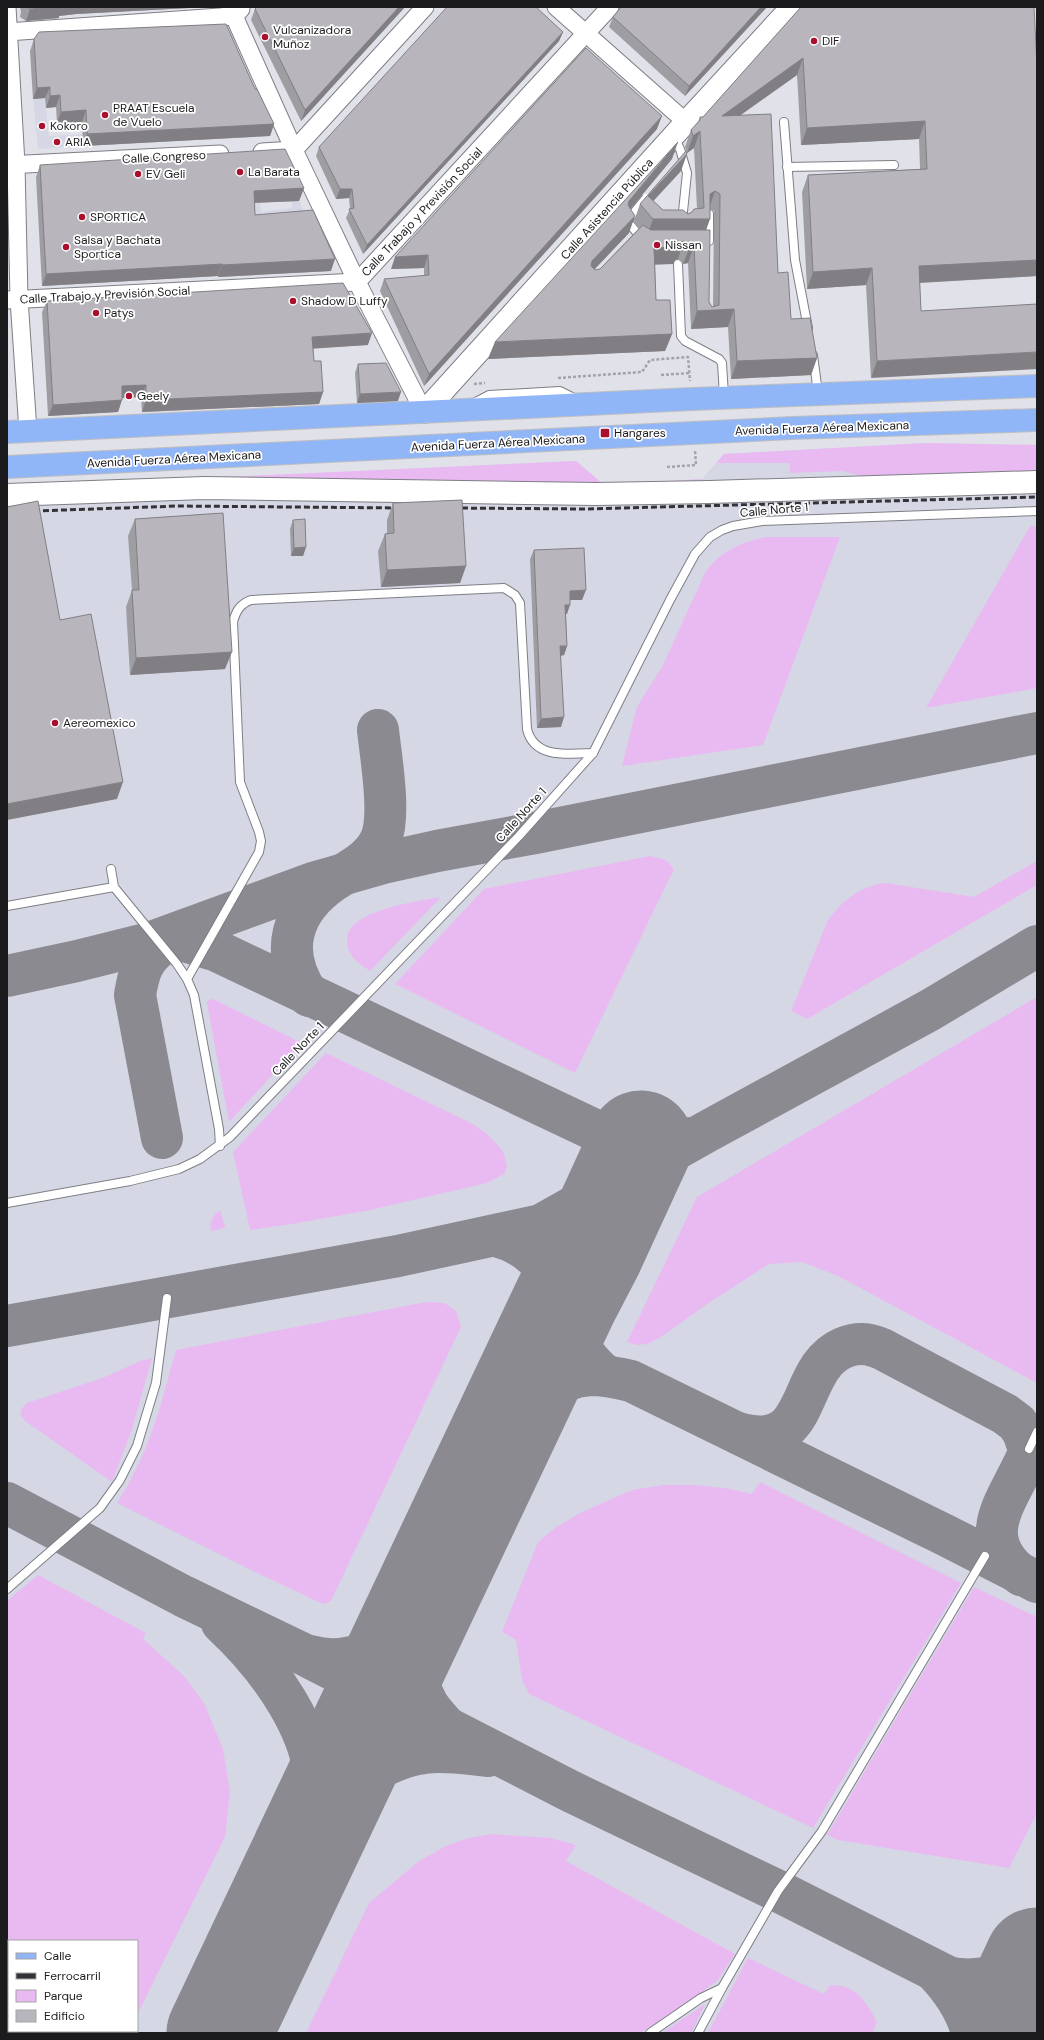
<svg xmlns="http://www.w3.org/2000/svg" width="1044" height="2040" font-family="'DM Sans',sans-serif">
	<rect width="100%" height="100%" fill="#e1e2e9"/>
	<g fill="#d6d7e5" fill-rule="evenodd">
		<path d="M45,98L49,136L82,134L83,146L38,149L33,99Z"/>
		<path d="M299,200L308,222L251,227L249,203L260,202L261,212L292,208V201Z"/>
		<path d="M926,443L1037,445V2033H7V487L576,461L604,485L702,479L724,454ZM9,1941H137V2031H9Z"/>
	</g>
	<g fill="#e9b9f2">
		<path d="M926,443L1037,445V473L892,484L842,471L790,473V463H716L724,454Z"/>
		<path d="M576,461L604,485L702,479L700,490L161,480Z"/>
		<path d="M1030,526H1037V688L926,708Z"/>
		<path d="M765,537H840L763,745L622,766L637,707L663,665L705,573C720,551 740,543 765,537Z"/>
		<path d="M650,856L666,860L674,869L575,1073L395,984L484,889Z"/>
		<path d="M1037,861V885L807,1019L791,1011L827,922C840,902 861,885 886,883L974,897Z"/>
		<path d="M441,897L370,971C357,962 347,956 347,939C348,910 419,901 441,897Z"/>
		<path d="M1037,997V1383L838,1276L802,1262L769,1264L707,1304L661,1337L647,1344L637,1345L627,1342L697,1197Z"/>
		<path d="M213,999L302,1043L229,1122L207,1003L208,1000Z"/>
		<path d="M326,1053L473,1124L487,1134L503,1151L507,1166L504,1174L487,1183L370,1210L292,1224L250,1230L233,1152Z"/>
		<path d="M220,1210L225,1226L224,1228L212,1231C207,1223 214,1215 220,1210Z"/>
		<path d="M426,1302L444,1303L456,1311L461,1327L331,1601L323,1604L253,1571L117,1503C150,1452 160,1407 176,1350Z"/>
		<path d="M152,1358L132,1429L112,1482L25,1421L20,1414L22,1408L27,1403L105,1377L140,1361Z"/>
		<path d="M760,1482L961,1583L813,1828L529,1694L522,1680L516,1640L502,1632L538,1542L555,1528L578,1514L632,1490L664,1485H694L726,1488L752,1494Z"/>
		<path d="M38,1575L146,1633L143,1639L184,1676L204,1703L223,1749L230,1792L225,1837L137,2015V1941H9V2031H129L128,2033H7V1601Z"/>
		<path d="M974,1587L1037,1617V1813L1009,1868L838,1840L827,1835Z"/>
		<path d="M491,1834L551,1838L576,1845L566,1861L735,1954L717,1981L664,2019L639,2033H306L369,1903L419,1861L444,1847L465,1839Z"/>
		<path d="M748,1958L824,1994L830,1985C857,1985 865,2000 877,2022L872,2033H708Z"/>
		<path d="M705,2004L691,2033H662Z"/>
	</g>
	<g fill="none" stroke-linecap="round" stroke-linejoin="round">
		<g stroke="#8a8a90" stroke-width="42">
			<path d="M159,942L184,941L217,951L601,1133C630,1143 656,1146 686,1138"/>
			<path d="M161,945C142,960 139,971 135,995L162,1138"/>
			<path d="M7,976L77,961L149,943L313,883L383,863L437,851L535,833L1037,733"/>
			<path d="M309,996C278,952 291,910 333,881C351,869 372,860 381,839C391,815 381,758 378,730"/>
			<path d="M496,1236C530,1245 558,1271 553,1308C552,1321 548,1333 545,1345"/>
			<path d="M7,1326L398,1256L541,1225L708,1131L930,1010L1037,946"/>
			<path d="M604,1375C586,1359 570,1339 569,1313C568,1301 574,1289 579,1278C595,1241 614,1204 645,1176"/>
			<path d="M738,1433C815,1455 794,1369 843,1348C857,1342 868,1343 882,1349L1005,1414L1017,1423L1023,1432L1029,1449L1027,1457C1008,1501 973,1536 1021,1575"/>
			<path d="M498,1443C519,1412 550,1377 591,1375C605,1375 618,1378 631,1381L945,1535L1037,1582"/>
			<path d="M7,1503L183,1596L301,1653L570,1791L778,1891L1037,2022"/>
			<path d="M428,1600C416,1635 408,1671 428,1705C433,1713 440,1720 446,1727"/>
			<path d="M222,1623C267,1665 320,1734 315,1798C313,1827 299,1856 290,1883"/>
			<path d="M310,1656C345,1666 384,1651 408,1624C419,1610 427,1591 436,1575"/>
			<path d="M313,1839C320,1827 325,1813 334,1802C352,1780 396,1756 424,1753C446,1750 467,1754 488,1756"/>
			<path d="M935,1971C952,1989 966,2009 972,2033"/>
			<path d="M950,1978C985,1983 1012,1975 1037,1948"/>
		</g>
		<g stroke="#8a8a90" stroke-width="105">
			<path d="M219,2033L566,1300L591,1252L641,1143"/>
			<path d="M1003,2033L1037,1960"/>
		</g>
		<defs>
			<g id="lane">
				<path d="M784,122L795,260L808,328"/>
				<path d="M674,137L680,149L687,173L682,221"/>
				<path d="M787,167L894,165"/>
				<path d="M709,241V214"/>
				<path d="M678,264L681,336L685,341L719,359L722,363L724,396"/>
				<path d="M813,355L818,393"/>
				<path d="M474,403L489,395L560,391L576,399"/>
				<path d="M111,869L114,887L177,964L187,979L194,995L219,1129L220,1146"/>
				<path d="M7,906L114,887"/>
				<path d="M187,979L259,852L261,841L259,832L240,782L233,622C236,611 240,604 251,600L504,588L515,595L520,603L527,729C534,759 568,754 593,753"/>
				<path d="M7,1203L130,1181L179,1169L200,1159L230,1137L519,836L593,753L670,600L695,554L710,537L722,530L733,526L762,521L1037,511"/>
				<path d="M1029,1449L1037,1432"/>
				<path d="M7,1589L100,1508L120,1480L137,1446L156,1383L167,1298"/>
				<path d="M650,2033L701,1998L722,1988L778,1891L822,1831L985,1556"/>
				<path d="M698,2033L722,1988"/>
			</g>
			<g id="street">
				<path d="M7,7L16,164L19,299L28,431"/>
				<path d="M230,7L294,150L357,282L424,412"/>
				<path d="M556,7L686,122"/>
				<path d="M7,32L234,16L241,9"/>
				<path d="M262,152L294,150L425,7"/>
				<path d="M7,165L220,154"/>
				<path d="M7,300L357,282L610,7"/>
			</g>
			<g id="secondary">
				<path d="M424,412L686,122L792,7"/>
				<path d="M7,495L204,488L596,494L710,492L1037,482"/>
			</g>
			<g id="primary">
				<path d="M7,432L692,399L1037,386"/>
				<path d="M7,467L792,428L1037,420"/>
			</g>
		</defs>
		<use href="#lane" stroke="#7e7f85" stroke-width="10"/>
		<use href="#street" stroke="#7e7f85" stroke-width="19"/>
		<use href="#secondary" stroke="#7e7f85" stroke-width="24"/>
		<use href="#primary" stroke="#bfbfc0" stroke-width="24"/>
		<g stroke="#a3a3a9" stroke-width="2.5" stroke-dasharray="3 2" stroke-linecap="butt">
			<path d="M661,375L690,373"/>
			<path d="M558,378L642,372L650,360L688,357L690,381"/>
			<path d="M474,384L485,383"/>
			<path d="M667,467L696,465L695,450"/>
		</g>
		<use href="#lane" stroke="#fff" stroke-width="8"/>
		<use href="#street" stroke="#fff" stroke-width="17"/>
		<use href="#secondary" stroke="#fff" stroke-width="22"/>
		<use href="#primary" stroke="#91b6f7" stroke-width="22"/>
		<g stroke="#333337" stroke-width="3" stroke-dasharray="6 3" stroke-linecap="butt">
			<path d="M453,508L585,509L1037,497"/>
			<path d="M7,512L178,506L403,508"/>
		</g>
		<defs>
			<path id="lane-bridge" d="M643,240L627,221L646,198"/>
		</defs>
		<use href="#lane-bridge" stroke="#7e7f85" stroke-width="10" stroke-linecap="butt"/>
		<use href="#lane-bridge" stroke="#fff" stroke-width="8"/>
	</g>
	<g fill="#9e9da2" fill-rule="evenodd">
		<path d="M20,7H208L76,14L59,16V18L26,21L20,17L21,12Z"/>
		<path d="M405,7L301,121L251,20L255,9Z"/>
		<path d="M767,7L685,96L609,27L613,17Z"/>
		<path d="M801,7L1037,66V276L920,283L871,378L866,285L807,289L802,192L808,175L920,169L919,139L801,145L797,75L741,115L778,273L791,319L817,358L811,375L731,379L728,327L691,329L688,263L683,264L678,259L675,260L673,264H655L656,300L672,334L665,351L488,359L495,342L672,159L630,209L629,233L594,270L600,269L639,228L634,221L640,204L681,171L653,201L663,210L688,214L692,212L697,209L694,148L687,153L685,147L691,130L698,122L700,117H703ZM710,209L714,211L713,307H712L709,302L706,230Z"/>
		<path d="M563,32L559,41L363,254L346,218L350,209L349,198L336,199L316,156L319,147Z"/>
		<path d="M34,39L255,89L274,124L270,136L83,146L82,122L57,123L56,107L46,108L45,98L33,99L30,51Z"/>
		<path d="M657,129L424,386L380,291L384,279L424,276V268L391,269Z"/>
		<path d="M40,165L304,188L299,201L254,203L255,215L331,271L218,277V276L42,286L36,177Z"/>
		<path d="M47,301L368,345L313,348L314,361L323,392L319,404L142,412L141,397L122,398L118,412L48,416L42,312Z"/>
		<path d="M358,364L398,401L357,403L355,373Z"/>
		<path d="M393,503L466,566L460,583L381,587L378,551L385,534L387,533V520Z"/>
		<path d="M135,519L225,669L130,675L126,607L132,590L128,536Z"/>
		<path d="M293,520L306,547L303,556H291L290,529Z"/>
		<path d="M534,550L582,600H570L567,614H566L567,646L564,655L561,656V727L537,728L530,559Z"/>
	</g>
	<g fill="#817f84">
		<path d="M56,7H208L76,14L59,16V18L26,21L30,9Z"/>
		<path d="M399,7H405L301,121L305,110Z"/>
		<path d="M761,7H767L685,96L689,86Z"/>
		<path d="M563,32L559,41L363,254L367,245Z"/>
		<path d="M803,58L797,75L715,133L722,116Z"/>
		<path d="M50,87L45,98L33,99L37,88Z"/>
		<path d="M60,95L56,107L46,108L50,96Z"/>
		<path d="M86,110L82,122L57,123L61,112Z"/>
		<path d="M662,116L657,129L424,386L429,374Z"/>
		<path d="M925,121L919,139L801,145L807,128Z"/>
		<path d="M274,124L270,136L83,146L87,134Z"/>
		<path d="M700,131L694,148L687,153L693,136Z"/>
		<path d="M678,142L672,159L623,218L629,201Z"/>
		<path d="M687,154L681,171L645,210L648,196Z"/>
		<path d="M304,188L299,201L249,203L254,191Z"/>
		<path d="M340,189H352L349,198L336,199Z"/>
		<path d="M715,191L709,209L710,194Z"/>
		<path d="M635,216L629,233L586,278L592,261Z"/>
		<path d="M653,219H710L704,236H647Z"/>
		<path d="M684,241L678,259L675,260L673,264L648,265L654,248Z"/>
		<path d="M690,246H694L688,263L683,264Z"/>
		<path d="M428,255L424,268L391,269L395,257Z"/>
		<path d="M335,259L331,271L218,277L222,265Z"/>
		<path d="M1037,260V276L913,283L919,266Z"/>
		<path d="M222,264L218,276L42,286L46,274Z"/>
		<path d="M872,268L866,285L807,289L813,272Z"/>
		<path d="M734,309L728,327L691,329L697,311Z"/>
		<path d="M372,333L368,345L308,349L312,337Z"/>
		<path d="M672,334L665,351L488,359L495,342Z"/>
		<path d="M1037,352V369L871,378L877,361Z"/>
		<path d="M817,358L811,375L731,379L737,361Z"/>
		<path d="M146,385L141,397L117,398L122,386Z"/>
		<path d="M323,392L319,404L142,412L146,400Z"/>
		<path d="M401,392L398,401L357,403L360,394Z"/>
		<path d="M122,400L118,412L48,416L53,405Z"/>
		<path d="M306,547L303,556H291L294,548Z"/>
		<path d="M466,566L460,583L381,587L387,570Z"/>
		<path d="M586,590L582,600H566L570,591Z"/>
		<path d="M565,605H570L567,614H562Z"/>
		<path d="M560,646H567L564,655L557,656Z"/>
		<path d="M232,652L225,669L130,675L136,658Z"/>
		<path d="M564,717L561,727L537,728L541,719Z"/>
		<path d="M123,782L117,799L7,820V804Z"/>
	</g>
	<g fill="#b8b6bc" stroke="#817f84">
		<path d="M27,7H56L30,9Z"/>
		<path d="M257,7H399L305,110L255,9Z"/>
		<path d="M447,7H536L563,32L367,245L349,209L354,208L352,189H340L319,147Z"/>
		<path d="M621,7H761L689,86L613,17Z"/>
		<path d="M801,7H1034L1037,66V260L919,266L921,311L1037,304V352L877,361L872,268L813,272L808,175L927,169L925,121L807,128L803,58L722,116L771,114L778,273L788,272L791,319L810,318L817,358L737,361L734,309L697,311L694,246H690L684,241L681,242L679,247L654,248L656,300H670L672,334L495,342L678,142L629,201L628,205L635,216L592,261L591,266L595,270L600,269L643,225L651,230H710L709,302L712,307L719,305L720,194L715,191L710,194V219H653L640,204L686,151L687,154L648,196L663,210H683L688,214L692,212L694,209L704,208L700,131L693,136L691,130L700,120V117H703Z"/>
		<path d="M226,24L255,89H257L274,124L87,134L86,110L61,112L60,95L50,96V87L37,88L34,39L39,32Z"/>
		<path d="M586,48L662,116L429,374L384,279L429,275L428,255L395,257Z"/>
		<path d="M285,149L304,188L254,191L255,215L313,210L335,259L222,265V264L46,274L40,165Z"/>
		<path d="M343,283L372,333L312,337L314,361H321L323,392L146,400V385L122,386V400L53,405L47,301Z"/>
		<path d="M386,363L401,392L360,394L358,364Z"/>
		<path d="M462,500L466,566L387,570L385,534L394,533L393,503Z"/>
		<path d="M38,501L60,620L91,614L123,782L7,804V507Z"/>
		<path d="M223,513L232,652L136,658L132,590H139L135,519Z"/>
		<path d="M305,519L306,547L294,548L293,520Z"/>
		<path d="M584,548L586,590L570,591V605H565L567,646H560L564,717L541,719L534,550Z"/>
	</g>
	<g fill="#a8102d" stroke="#fff" stroke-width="1.5">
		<circle cx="265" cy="37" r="4"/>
		<circle cx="814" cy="41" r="4"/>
		<circle cx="105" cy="115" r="4"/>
		<circle cx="42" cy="126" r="4"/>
		<circle cx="57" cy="142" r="4"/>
		<circle cx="240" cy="172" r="4"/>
		<circle cx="138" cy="174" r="4"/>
		<circle cx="82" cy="217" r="4"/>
		<circle cx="657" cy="245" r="4"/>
		<circle cx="66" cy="247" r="4"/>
		<circle cx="293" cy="301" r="4"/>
		<circle cx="96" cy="313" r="4"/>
		<circle cx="129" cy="396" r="4"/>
		<rect x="600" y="428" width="10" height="10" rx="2"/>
		<circle cx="55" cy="723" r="4"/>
	</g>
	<g text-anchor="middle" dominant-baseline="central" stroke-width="3.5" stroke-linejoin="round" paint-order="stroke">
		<g font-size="12" fill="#1b1b1e" stroke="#fff" text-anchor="start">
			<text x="273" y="30">Vulcanizadora<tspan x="273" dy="14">Muñoz</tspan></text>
			<text x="822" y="41">DIF</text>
			<text x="113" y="108">PRAAT Escuela<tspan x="113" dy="14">de Vuelo</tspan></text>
			<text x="50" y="126">Kokoro</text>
			<text x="65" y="142">ARIA</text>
			<text x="248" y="172">La Barata</text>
			<text x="146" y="174">EV Geli</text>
			<text x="90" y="217">SPORTICA</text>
			<text x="74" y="240">Salsa y Bachata<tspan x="74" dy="14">Sportica</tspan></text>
			<text x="665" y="245">Nissan</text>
			<text x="301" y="301">Shadow D Luffy</text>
			<text x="104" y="313">Patys</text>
			<text x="137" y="396">Geely</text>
			<text x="614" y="433">Hangares</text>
			<text x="63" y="723">Aereomexico</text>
		</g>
		<g font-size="12" fill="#1b1b1e" stroke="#fff">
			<text transform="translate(164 157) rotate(-3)">Calle Congreso</text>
			<text transform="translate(607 209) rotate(-48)">Calle Asistencia Pública</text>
			<text transform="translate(422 212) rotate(-47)">Calle Trabajo y Previsión Social</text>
			<text transform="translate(105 295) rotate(-3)">Calle Trabajo y Previsión Social</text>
			<text transform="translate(822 428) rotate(-2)">Avenida Fuerza Aérea Mexicana</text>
			<text transform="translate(498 443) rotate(-3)">Avenida Fuerza Aérea Mexicana</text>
			<text transform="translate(174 459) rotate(-3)">Avenida Fuerza Aérea Mexicana</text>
			<text transform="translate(774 510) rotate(-5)">Calle Norte 1</text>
			<text transform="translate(521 815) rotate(-48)">Calle Norte 1</text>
			<text transform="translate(298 1049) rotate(-46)">Calle Norte 1</text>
		</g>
	</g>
	<rect width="1044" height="2040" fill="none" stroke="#1b1b1e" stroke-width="16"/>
	<rect x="8" y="1940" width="130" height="92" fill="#ffffff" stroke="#a4a4a5"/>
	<rect x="16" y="1953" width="20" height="6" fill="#91b6f7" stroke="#a4a4a5"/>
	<text x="44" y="1960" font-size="12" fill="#1b1b1e">Calle</text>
	<rect x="16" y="1973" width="20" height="6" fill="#333337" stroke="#a4a4a5"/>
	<text x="44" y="1980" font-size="12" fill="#1b1b1e">Ferrocarril</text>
	<rect x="16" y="1990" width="20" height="12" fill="#e9b9f2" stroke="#a4a4a5"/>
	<text x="44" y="2000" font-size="12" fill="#1b1b1e">Parque</text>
	<rect x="16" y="2010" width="20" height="12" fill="#b8b6bc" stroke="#a4a4a5"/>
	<text x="44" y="2020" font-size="12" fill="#1b1b1e">Edificio</text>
</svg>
